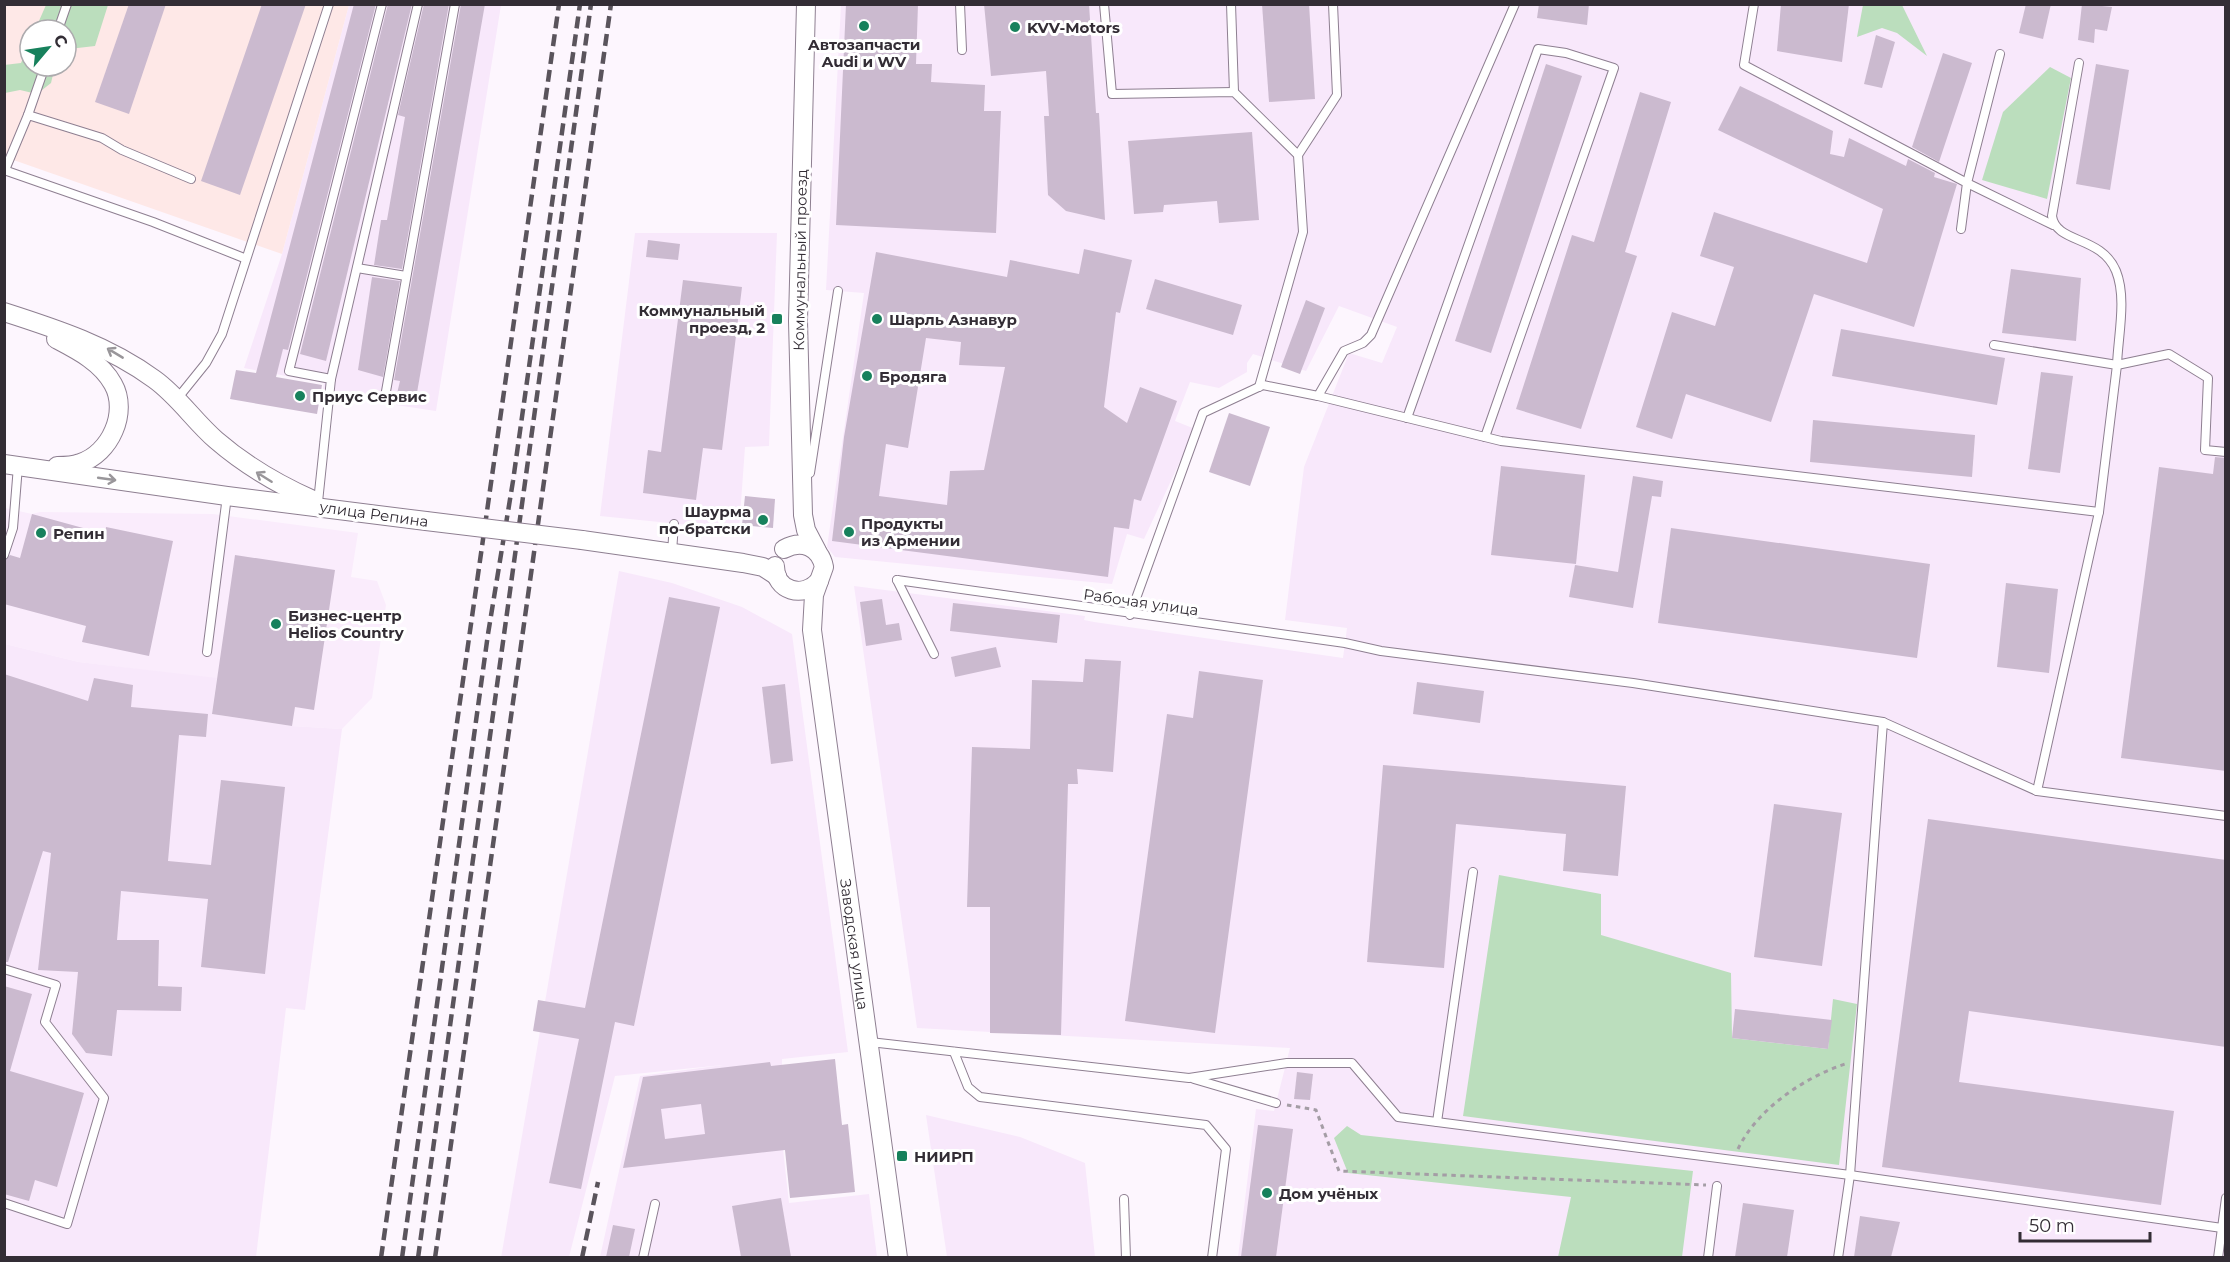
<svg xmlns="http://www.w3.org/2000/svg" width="2230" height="1262" font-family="Montserrat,sans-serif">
	<rect width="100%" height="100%" fill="#fdf6fe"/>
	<path fill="#faecfc" d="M5,508L32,514L40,512L213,514L358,533L351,577L377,581L386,605L372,698L342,729L292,726L212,714L217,679L79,662L5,644Z"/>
	<g fill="#f8e8fb">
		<path d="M349,5H501L436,411L322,394L324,383L244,368L282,254Z"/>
		<path d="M841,5H2225V1257H1238L1256,1109L1274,1111L1290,1048L917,1028L854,586L1085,616L1084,620L1094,622L1343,658L1347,628L1285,620L1304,467L1349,353L1382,363L1397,327L1339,306L1306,371L1253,354L1247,363V372L1219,388L1190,382L1175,421L1195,429L1144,539L1127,534L1112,584L835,557L827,547L864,293L826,290Z"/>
		<path d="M635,233H777L769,446L745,447L739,530L600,516Z"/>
		<path d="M619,571L672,583L742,607L792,634L848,1052L782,1059L781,1131L789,1203L869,1194L877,1257H600L640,1076L723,1065L615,1076L569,1257L501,1258Z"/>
		<path d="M5,644L79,662L217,678L212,714L292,726L342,729L305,1010L286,1008L256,1257L5,1258Z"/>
		<path d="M926,1115L1020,1137L1085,1163L1095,1257H947Z"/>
	</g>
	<path fill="#fee8e7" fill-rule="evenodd" d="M5,5H349L282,254L5,157ZM30,30H66V66H30Z"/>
	<g fill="#bbdebd">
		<path d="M46,5H108L95,46L69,49L66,52V30H35Z"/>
		<path d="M1863,5H1902L1927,56L1897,33L1882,28L1857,37Z"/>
		<path d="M30,42V66H55L51,83L37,94L20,90L5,93L4,65L21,63Z"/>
		<path d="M2050,67L2071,78L2047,199L1982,180L2003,112Z"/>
		<path d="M1499,875L1601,894V935L1731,973L1732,1038L1828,1049L1833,999L1857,1004L1839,1165L1463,1116Z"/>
		<path d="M1347,1126L1361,1135L1693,1171L1682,1257H1558L1571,1197L1348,1173L1334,1138Z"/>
	</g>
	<g fill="#cbbacf" fill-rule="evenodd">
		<path d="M129,4H166L129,114L95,102Z"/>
		<path d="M262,4H306L240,195L201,181Z"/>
		<path d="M354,4H376L288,350L283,349L276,377L322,385L317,414L230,399L236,370L256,373Z"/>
		<path d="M388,4H412L326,361L300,354Z"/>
		<path d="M424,4H449L402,269L374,265L381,220H387L405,117L398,115Z"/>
		<path d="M461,4H485L415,404L395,402L400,381L394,380Z"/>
		<path d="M846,4H918L916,64H932L931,82L985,85L984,111H1001L996,233L836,225Z"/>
		<path d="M984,4H1089L1096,113H1099L1105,220L1066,211L1048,195L1044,116H1049L1046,71L991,76Z"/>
		<path d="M1262,4H1309L1315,99L1269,102Z"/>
		<path d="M1539,4H1589L1587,25L1537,18Z"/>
		<path d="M1781,4H1849L1842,62L1777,51Z"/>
		<path d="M2026,4H2051L2043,39L2019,33Z"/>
		<path d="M2082,4L2112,7L2107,31L2095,29L2094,43L2078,40Z"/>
		<path d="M1876,35L1895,42L1882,88L1864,84Z"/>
		<path d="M1943,53L1972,63L1939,162L1912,147Z"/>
		<path d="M1546,64L1582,76L1491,353L1455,341Z"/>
		<path d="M2096,64L2129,70L2110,190L2076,184Z"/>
		<path d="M1740,86L1833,131L1830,154L1844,157L1849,138L1906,166L1908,159L1935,173L1934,177L1957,184L1914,327L1814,294L1771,422L1686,394L1672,439L1636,427L1672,312L1715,326L1734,267L1700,256L1714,212L1867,263L1883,209L1718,130Z"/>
		<path d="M1640,92L1671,102L1625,252L1637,256L1581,429L1516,409L1572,235L1594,242Z"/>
		<path d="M1252,132L1259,220L1219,223L1217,201L1164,205L1163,212L1134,214L1128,141Z"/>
		<path d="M648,240L680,244L678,260L646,257Z"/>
		<path d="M1084,249L1132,260L1120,313L1116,312L1104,407L1127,423L1140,387L1177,401L1141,501L1134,499L1129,529L1114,527L1108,577L832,541L844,437L876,252L1007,277L1010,260L1079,274ZM926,338L961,342L959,365L1005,367L984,470L950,471L947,505L879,496L886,444L908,448Z"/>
		<path d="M2011,269L2081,278L2076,341L2002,333Z"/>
		<path d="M372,277L400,281L383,377L358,370Z"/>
		<path d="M1155,279L1242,305L1233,335L1146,309Z"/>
		<path d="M683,280L742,287L722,450L703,448L696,500L643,493L648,450L661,452Z"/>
		<path d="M1306,300L1325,308L1300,374L1281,367Z"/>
		<path d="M1841,329L2005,358L1997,405L1832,376Z"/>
		<path d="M2041,372L2073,376L2060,473L2028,469Z"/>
		<path d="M1229,413L1270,427L1250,486L1209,472Z"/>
		<path d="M1813,420L1975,435L1972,477L1810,462Z"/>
		<path d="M2215,457L2226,458V771L2121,758L2159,467L2213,474Z"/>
		<path d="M1501,466L1585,475L1576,564L1491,555Z"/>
		<path d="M1633,476L1663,481L1661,497L1652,496L1633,608L1569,597L1575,565L1618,572Z"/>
		<path d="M745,496L775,499L773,528L742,525Z"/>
		<path d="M32,514L105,534L106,527L173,541L149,656L82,642L86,626L4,604V561L10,555L20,558Z"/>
		<path d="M1671,528L1930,564L1917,658L1658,623Z"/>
		<path d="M235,555L335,570L314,710L295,707L292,726L212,714Z"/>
		<path d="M2006,583L2058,589L2049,673L1997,667Z"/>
		<path d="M669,597L720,607L634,1026L615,1022L581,1189L549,1183L579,1039L533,1031L538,1000L585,1008Z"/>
		<path d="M882,599L886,625L899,623L902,640L866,646L860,602Z"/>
		<path d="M953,603L1060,615L1057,643L950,631Z"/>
		<path d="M996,647L1001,667L955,677L951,657Z"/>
		<path d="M1085,659L1121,661L1113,772L1077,769L1078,784H1068L1061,1035L990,1033V907H967L972,747L1030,749L1032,680L1083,682Z"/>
		<path d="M1199,671L1263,680L1215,1033L1125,1021L1167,714L1193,718Z"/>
		<path d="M4,674L88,701L94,678L133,685L131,707L208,714L206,737L179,735L168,861L211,865L221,780L285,787L265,974L201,967L208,899L121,891L117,940H159L158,986L182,987L181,1011L117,1010L112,1056L86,1053L72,1034L78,972L38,970L51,853L43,851L8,962H4Z"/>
		<path d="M1417,682L1484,691L1480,723L1413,714Z"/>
		<path d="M785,684L793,761L771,764L762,687Z"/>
		<path d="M1383,765L1626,786L1618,876L1563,871L1566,834L1456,824L1444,968L1367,962Z"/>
		<path d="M1774,804L1842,813L1822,966L1754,957Z"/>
		<path d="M1928,819L2226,860V1047L1969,1011L1959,1082L2174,1111L2161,1205L1882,1167Z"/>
		<path d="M4,986L32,994L10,1071L84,1093L57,1187L35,1180L29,1201L4,1194Z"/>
		<path d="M1735,1009L1832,1020L1828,1049L1732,1038Z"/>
		<path d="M835,1059L842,1125L848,1124L855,1192L790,1198L785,1150L623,1168L643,1077L770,1062L771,1066ZM701,1104L705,1134L665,1139L661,1109Z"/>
		<path d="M1297,1072L1313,1074L1310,1100L1294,1099Z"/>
		<path d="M1258,1125L1293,1129L1276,1257H1241Z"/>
		<path d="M781,1198L791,1257H741L732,1206Z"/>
		<path d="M1743,1203L1794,1210L1787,1257H1735Z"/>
		<path d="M1860,1216L1900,1222L1891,1257H1854Z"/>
		<path d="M613,1225L635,1229L629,1257H606Z"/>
	</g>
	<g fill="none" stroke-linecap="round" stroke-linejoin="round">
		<defs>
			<g id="service">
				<path d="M960,4L962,50"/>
				<path d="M1104,4L1112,94L1234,92L1298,155L1303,232L1259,387"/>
				<path d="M1231,4L1234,92"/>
				<path d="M1754,4L1744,65L1967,183L1961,229"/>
				<path d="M58,30L67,4"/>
				<path d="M2000,54L1967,183L2053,225"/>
				<path d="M2079,63L2052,216C2056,244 2101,235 2116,271C2127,298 2118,336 2117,365L2169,354L2208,378L2205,450L2226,452"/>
				<path d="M28,115L45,66"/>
				<path d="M1298,155L1337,95L1333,4"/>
				<path d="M4,170L153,222L244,258"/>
				<path d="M5,170L28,115L102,138L122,150L191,179"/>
				<path d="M357,268L406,276"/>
				<path d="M1994,345L2117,365L2099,512L2037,791"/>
				<path d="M331,379L418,4"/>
				<path d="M1318,396L1501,441L2099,512"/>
				<path d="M385,397L455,4"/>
				<path d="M177,399L206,363L222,334L329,4"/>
				<path d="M1407,418L1538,49L1566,53L1614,68L1485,437"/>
				<path d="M810,473L838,291"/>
				<path d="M318,502L331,379L289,371L382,4"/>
				<path d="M672,552L674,524"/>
				<path d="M4,555L13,528L18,466"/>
				<path d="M897,580L1345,643L1381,651L1633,683L1883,722"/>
				<path d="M897,580L934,654"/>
				<path d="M1130,615L1203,413L1263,385L1318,396L1344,351L1363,343L1371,335L1515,4"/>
				<path d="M207,652L227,496"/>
				<path d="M4,969L56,985L45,1022L104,1098L67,1224L4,1203"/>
				<path d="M870,1042L1189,1078L1287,1063H1352L1398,1117L1850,1175L2222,1228"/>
				<path d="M954,1052L968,1087L980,1097L1206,1125L1226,1149L1212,1258"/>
				<path d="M1194,1079L1276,1103"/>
				<path d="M1437,1122L1473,872"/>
				<path d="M1124,1199L1126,1258"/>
				<path d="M643,1258L655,1204"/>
				<path d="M1708,1258L1717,1186"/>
				<path d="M1838,1258L1850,1175L1883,722L2037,791L2226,816"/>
				<path d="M2218,1258L2226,1198"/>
			</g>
			<g id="tertiary">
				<path d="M806,4L798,321L803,515L806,530L817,551"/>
				<path d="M4,312C57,329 109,346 154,379C178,396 194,421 216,440C246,466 277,484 313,500"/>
				<path d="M56,339C77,350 101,362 113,384C129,412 110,454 80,463C73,466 64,466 57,466"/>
				<path d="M4,464L227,496L426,521"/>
				<path d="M582,540L743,563L763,567L777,576"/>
				<path id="s1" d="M784,549C802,539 820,547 824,567L814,595L812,630L898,1258"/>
				<path d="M775,566C775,591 803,599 819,581"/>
			</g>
		</defs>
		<use href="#service" stroke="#8e7f91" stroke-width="10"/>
		<use href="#tertiary" stroke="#8e7f91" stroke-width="20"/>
		<g stroke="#a49da5" stroke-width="3" stroke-dasharray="4.5 4.5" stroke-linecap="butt">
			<path d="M1287,1105L1316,1110L1339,1171L1706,1185"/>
			<path d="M1738,1149C1757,1109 1805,1077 1845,1064"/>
		</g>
		<use href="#service" stroke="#fff" stroke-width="8"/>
		<use href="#tertiary" stroke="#fff" stroke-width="18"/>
		<g stroke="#5a545c" stroke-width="4.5" stroke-dasharray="12 6" stroke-linecap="butt">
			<path d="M381,1258L559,4"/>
			<path d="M402,1258L488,634L513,481L580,4"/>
			<path d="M418,1258L591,4"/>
			<path d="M435,1258L611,4"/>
			<path d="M582,1258L598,1182"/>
		</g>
		<defs>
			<path id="tertiary-bridge" d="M426,521L582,540"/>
		</defs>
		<use href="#tertiary-bridge" stroke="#8e7f91" stroke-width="20" stroke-linecap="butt"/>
		<use href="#tertiary-bridge" stroke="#fff" stroke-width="18"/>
	</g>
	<defs><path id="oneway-shaft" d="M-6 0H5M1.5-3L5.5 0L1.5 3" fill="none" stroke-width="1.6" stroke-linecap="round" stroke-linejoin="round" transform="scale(1.5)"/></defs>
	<g stroke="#99969a">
		<use href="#oneway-shaft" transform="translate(115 353) rotate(-149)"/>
		<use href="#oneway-shaft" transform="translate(264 477) rotate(-148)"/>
		<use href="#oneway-shaft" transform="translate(107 479) rotate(8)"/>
	</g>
	<g fill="#17815c" stroke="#fff" stroke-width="2">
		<circle cx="864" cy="26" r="6"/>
		<circle cx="1015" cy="27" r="6"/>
		<rect x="771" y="313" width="12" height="12" rx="3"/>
		<circle cx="877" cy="319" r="6"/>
		<circle cx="867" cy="376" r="6"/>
		<circle cx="300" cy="396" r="6"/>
		<circle cx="763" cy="520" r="6"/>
		<circle cx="849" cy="532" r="6"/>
		<circle cx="41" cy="533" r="6"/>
		<circle cx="276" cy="624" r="6"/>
		<rect x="896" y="1150" width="12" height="12" rx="3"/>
		<circle cx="1267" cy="1193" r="6"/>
	</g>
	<g text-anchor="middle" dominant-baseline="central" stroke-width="6" stroke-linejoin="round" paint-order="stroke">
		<g font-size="15" font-weight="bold" fill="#332d35" stroke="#fff" text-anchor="start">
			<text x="1027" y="27">KVV-Motors</text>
			<text x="864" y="44" text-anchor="middle">Автозапчасти<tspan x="864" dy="17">Audi и WV</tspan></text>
			<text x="765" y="310" text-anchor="end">Коммунальный<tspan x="765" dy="17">проезд, 2</tspan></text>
			<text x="889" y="319">Шарль Азнавур</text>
			<text x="879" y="376">Бродяга</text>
			<text x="312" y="396">Приус Сервис</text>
			<text x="751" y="511" text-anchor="end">Шаурма<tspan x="751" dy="17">по-братски</tspan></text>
			<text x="861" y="523">Продукты<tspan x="861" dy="17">из Армении</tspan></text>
			<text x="53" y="533">Репин</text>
			<text x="288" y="615">Бизнес-центр<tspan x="288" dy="17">Helios Country</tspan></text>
			<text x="914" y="1156">НИИРП</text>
			<text x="1279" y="1193">Дом учёных</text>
		</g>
		<g font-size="15" fill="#332d35" stroke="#fff">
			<text transform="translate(800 260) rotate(-89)">Коммунальный проезд</text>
			<text transform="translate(374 514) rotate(8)">улица Репина</text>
			<text transform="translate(1141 602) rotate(8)">Рабочая улица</text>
			<text stroke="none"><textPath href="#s1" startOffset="434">Заводская улица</textPath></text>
		</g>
	</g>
	<rect width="2230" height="1262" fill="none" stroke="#332d35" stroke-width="12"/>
	<g transform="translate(48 48) rotate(61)"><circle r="28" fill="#ffffff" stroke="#adabae" stroke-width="1.5"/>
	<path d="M0-4.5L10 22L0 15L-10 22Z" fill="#17815c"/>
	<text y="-9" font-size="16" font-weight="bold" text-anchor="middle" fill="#332d35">С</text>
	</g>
	<path d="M2020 1232v9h130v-9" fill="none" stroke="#332d35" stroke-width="3"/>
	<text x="2029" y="1232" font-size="18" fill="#332d35" stroke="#ffffff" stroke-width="4.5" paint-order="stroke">50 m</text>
</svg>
